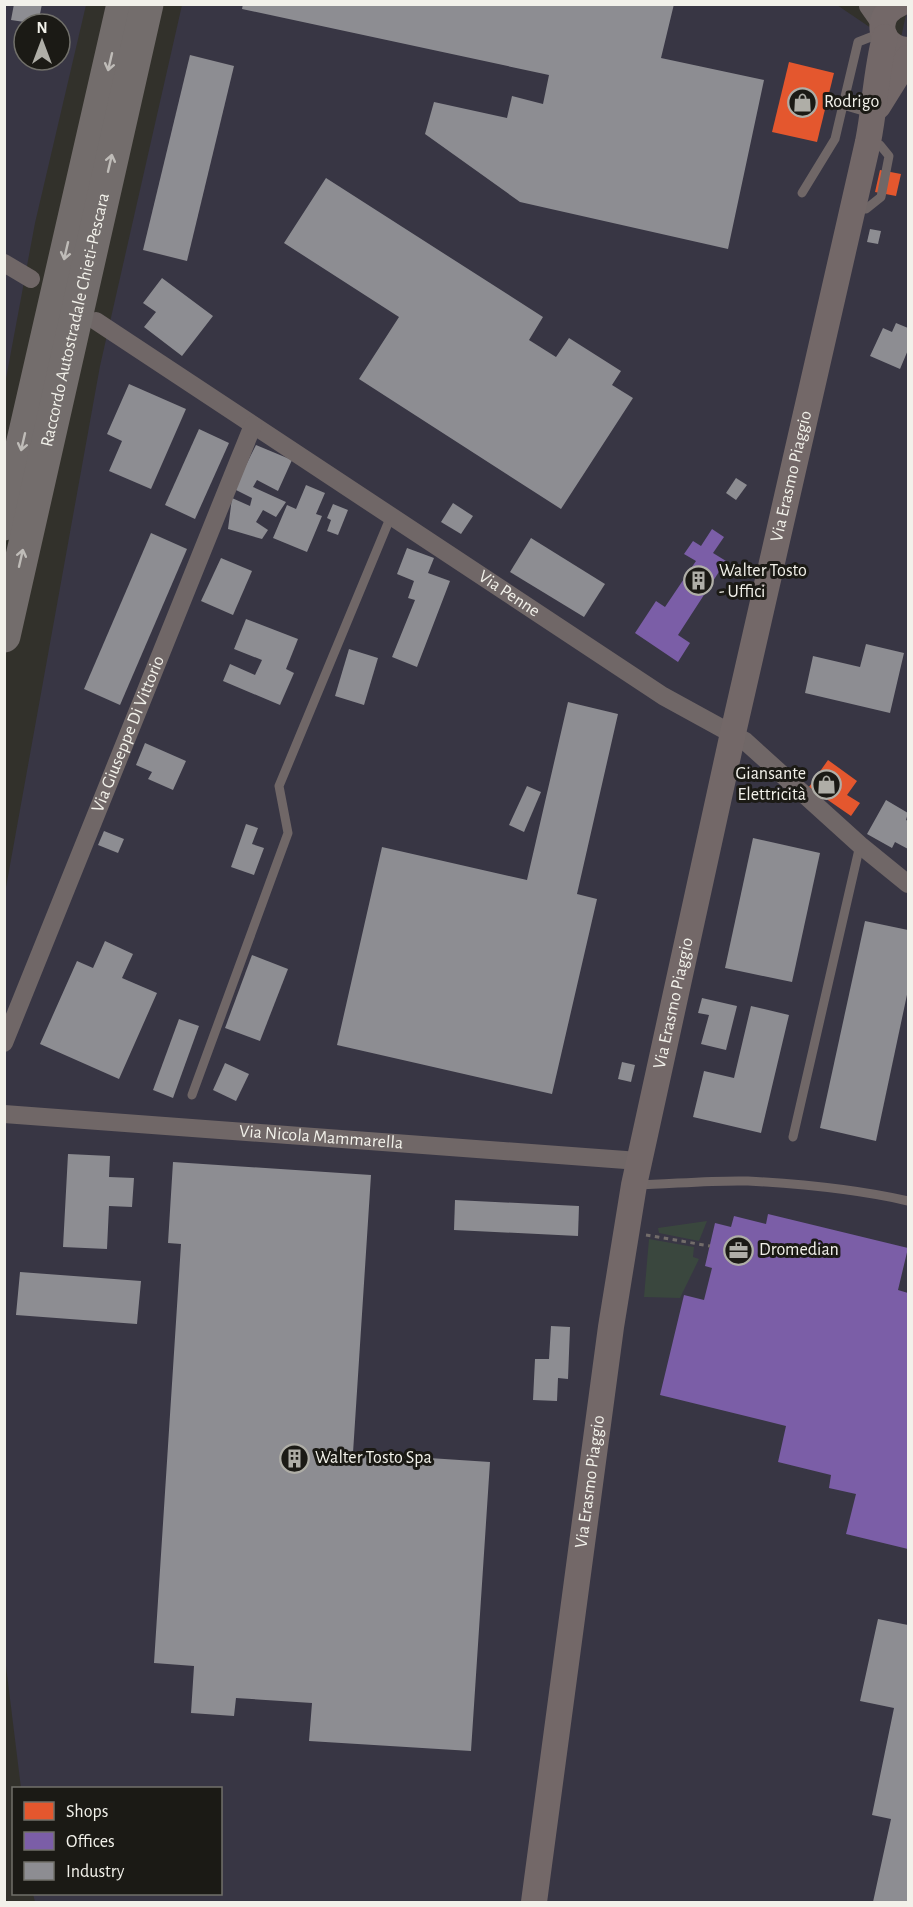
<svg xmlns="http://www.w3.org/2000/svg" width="913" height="1907" font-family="'Alegreya Sans',sans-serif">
	<rect width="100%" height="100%" fill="#32312b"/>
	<g fill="#383644" fill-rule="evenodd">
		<path d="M5,5H86L35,223L5,384ZM24,24H60V60H24Z"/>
		<path d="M182,5H837L899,47L908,5V1902H35L33,1894H220V1788H21L4,1650L5,893L100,366Z"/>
	</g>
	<g fill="#3a473e">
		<path d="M707,1221L699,1241L659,1233L658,1228Z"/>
		<path d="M649,1239L694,1247L693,1257L699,1259L680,1298L644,1297Z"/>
	</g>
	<g fill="#e4572e">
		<path d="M789,62L834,73L817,142L772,132Z"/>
		<path d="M880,170L901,174L896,196L875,192Z"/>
		<path d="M828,760L857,781L847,795L860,803L851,816L809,787Z"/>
	</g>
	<g fill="#7b5ea7">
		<path d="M712,529L724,537L713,553L726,561L678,635L690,643L678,662L635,633L656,601L665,607L696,561L684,554L693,541L701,546Z"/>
		<path d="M768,1214L908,1248L898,1290L908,1293V1549L846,1534L856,1494L829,1488L831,1475L778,1462L786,1426L660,1395L684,1295L704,1300L712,1268L705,1266L715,1223L731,1227L734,1216L766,1224Z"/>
	</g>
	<g fill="#8d8d92">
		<path d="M14,4H42L38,24L11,20Z"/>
		<path d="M243,4H674L661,58L764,80L728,249L520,202L425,134L434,102L507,118L512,96L543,104L549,75L242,9Z"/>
		<path d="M190,55L234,66L187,261L143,250Z"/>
		<path d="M326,178L543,317L529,340L556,357L569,338L621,371L612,385L633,398L561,509L359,379L399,317L284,243Z"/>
		<path d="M870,229L881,231L878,244L867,242Z"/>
		<path d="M162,278L213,316L182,356L144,327L156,312L143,303Z"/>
		<path d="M896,323L908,328V350L900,369L870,356L883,328L892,332Z"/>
		<path d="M129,384L186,409L151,489L109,471L122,441L107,434Z"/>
		<path d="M199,429L229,443L195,519L165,505Z"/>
		<path d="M256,445L292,460L278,491L257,480L253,487L286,502L276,517L263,510L256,522L268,530L262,539L228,529L232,498L250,506L252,498L234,489Z"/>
		<path d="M736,478L747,485L736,500L726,493Z"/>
		<path d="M306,485L325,493L316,514L322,516L307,552L273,538L287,505L296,509Z"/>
		<path d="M453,503L473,516L461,534L441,522Z"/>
		<path d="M333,504L348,510L338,535L327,531L331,520L327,518Z"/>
		<path d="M151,533L187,549L120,705L84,689Z"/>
		<path d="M531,538L605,584L584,617L510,572Z"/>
		<path d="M407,548L434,558L428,573L450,581L417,667L392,657L415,600L408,598L414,581L397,574Z"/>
		<path d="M221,558L252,571L233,615L201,601Z"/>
		<path d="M246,619L298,639L286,669L294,673L280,705L223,681L230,664L255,675L262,660L234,649Z"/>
		<path d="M866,644L904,653L890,713L805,693L813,656L860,667Z"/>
		<path d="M349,649L378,658L364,705L335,696Z"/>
		<path d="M568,702L618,714L577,894L597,899L552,1094L337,1045L382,847L527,880Z"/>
		<path d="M145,743L186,761L173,790L148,779L152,772L136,765Z"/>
		<path d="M527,786L541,792L524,832L509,825Z"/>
		<path d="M886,800L908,813L906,820L908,821V849L895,842L892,848L867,834Z"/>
		<path d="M246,824L258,828L252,844L264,848L254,875L231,867Z"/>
		<path d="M104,831L124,839L118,853L98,845Z"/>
		<path d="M753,838L820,853L792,982L725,968Z"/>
		<path d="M865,921L908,930V990L876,1141L820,1128Z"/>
		<path d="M105,941L133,954L122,978L157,993L119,1079L40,1044L77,961L93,968Z"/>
		<path d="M252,955L288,969L260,1041L225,1028Z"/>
		<path d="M702,998L737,1006L726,1050L701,1044L709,1015L698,1013Z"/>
		<path d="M751,1006L789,1015L761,1133L693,1117L704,1071L734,1078Z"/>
		<path d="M179,1019L199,1026L173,1098L153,1090Z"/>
		<path d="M622,1062L635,1065L631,1082L618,1079Z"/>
		<path d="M225,1063L249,1074L236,1101L213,1090Z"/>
		<path d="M68,1154L110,1156L109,1177L134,1178L132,1207L109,1206L107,1249L63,1247Z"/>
		<path d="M173,1162L371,1175L353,1453L490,1462L471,1751L309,1741L312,1703L236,1698L234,1716L191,1713L194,1666L154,1663L181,1244L168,1243Z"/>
		<path d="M455,1200L579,1206L578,1236L454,1230Z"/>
		<path d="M20,1272L141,1281L137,1324L16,1315Z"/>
		<path d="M551,1326L570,1327L568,1379L558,1378L557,1401L533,1400L535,1359H549Z"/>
		<path d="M878,1619L908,1625V1902H873L891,1819L872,1815L894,1708L860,1701Z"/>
	</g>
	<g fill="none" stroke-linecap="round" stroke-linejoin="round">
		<path stroke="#726c6a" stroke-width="3" stroke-dasharray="4.5 4.5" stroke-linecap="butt" d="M646,1235L710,1246"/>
		<g stroke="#706767" stroke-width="9">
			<path d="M843,105L858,42L881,33"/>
			<path d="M802,193L835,139L843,105L870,113"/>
			<path d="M855,207L866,209L881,197L889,156L880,145L870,142"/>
			<path d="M192,1095L288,833L279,786L391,516"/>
			<path d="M793,1137L860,845"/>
			<path d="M636,1185C673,1184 711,1180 748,1181C801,1184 856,1189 908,1201"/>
		</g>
		<g stroke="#706767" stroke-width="18">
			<path d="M868,6L882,26"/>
			<path d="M4,263L31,279"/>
			<path id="s1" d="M96,321L663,696L745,741L860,845L908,884"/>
			<path id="s2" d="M4,1043L253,425"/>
			<path id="s3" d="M4,1114L639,1161"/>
		</g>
		<g stroke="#736868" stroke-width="26">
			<path d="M899,4C872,16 880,49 908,50"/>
			<path d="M878,106L908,58"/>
			<path id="s4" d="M534,1902L611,1327L634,1185L733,733L868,142C875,107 876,71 885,37"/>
		</g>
		<g stroke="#736d6c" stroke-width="33">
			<path d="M4,524L123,4"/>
			<path id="s5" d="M4,636L147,4"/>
		</g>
	</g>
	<defs><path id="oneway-shaft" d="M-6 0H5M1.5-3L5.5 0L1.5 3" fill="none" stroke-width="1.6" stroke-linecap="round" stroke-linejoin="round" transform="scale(1.5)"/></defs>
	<g stroke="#bfbcb8">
		<use href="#oneway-shaft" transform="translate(110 62) rotate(103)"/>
		<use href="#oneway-shaft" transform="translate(110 163) rotate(-77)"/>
		<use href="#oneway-shaft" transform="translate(66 251) rotate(103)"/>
		<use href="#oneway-shaft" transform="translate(23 442) rotate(103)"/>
		<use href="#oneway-shaft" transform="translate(21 558) rotate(-77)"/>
	</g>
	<defs>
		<symbol id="shop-ring" viewBox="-11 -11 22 22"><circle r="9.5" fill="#1b1a15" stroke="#afaea7" stroke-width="1.5"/><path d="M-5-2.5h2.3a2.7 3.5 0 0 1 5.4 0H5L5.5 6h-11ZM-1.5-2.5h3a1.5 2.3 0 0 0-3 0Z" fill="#afaea7"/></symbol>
		<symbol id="building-ring" viewBox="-11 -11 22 22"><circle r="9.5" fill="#1b1a15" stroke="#afaea7" stroke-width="1.5"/><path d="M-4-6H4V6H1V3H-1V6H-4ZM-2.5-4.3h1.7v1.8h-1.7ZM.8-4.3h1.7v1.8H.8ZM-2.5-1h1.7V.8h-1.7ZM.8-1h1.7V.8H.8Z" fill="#afaea7"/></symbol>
		<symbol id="office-ring" viewBox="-11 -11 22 22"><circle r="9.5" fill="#1b1a15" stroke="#afaea7" stroke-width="1.5"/><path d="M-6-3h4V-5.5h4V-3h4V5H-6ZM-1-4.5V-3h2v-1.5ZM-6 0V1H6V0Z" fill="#afaea7"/></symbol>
	</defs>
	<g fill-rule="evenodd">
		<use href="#shop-ring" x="786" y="86" width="33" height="33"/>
		<use href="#building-ring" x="682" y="564" width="33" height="33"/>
		<use href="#shop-ring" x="810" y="768" width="33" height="33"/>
		<use href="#office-ring" x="722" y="1234" width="33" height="33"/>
		<use href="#building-ring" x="278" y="1442" width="33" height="33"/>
	</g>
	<g text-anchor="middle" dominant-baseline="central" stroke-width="6" stroke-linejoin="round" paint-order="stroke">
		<g font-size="18" fill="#f2f1ea" stroke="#1b1a15" text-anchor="start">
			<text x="824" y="102">Rodrigo</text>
			<text x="719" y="571">Walter Tosto<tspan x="719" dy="21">- Uffici</tspan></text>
			<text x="806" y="774" text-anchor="end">Giansante<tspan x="806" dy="21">Elettricità</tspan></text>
			<text x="759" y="1250">Dromedian</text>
			<text x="315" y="1458">Walter Tosto Spa</text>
		</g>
		<g font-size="18" fill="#f2f1ea" stroke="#1b1a15">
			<text stroke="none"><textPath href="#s5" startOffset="324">Raccordo Autostradale Chieti-Pescara</textPath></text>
			<text stroke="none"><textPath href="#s4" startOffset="1450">Via Erasmo Piaggio</textPath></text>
			<text stroke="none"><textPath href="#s1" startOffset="495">Via Penne</textPath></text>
			<text stroke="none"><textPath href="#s2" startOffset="333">Via Giuseppe Di Vittorio</textPath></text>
			<text stroke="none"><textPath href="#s4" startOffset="910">Via Erasmo Piaggio</textPath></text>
			<text stroke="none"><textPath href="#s3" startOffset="318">Via Nicola Mammarella</textPath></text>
			<text stroke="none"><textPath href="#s4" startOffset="424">Via Erasmo Piaggio</textPath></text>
		</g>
	</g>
	<rect width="913" height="1907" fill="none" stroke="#f2f1ea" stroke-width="12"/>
	<rect x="12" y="1787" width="210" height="108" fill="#1b1a15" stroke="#71706a" stroke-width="1.5"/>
	<rect x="24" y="1802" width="30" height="18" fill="#e4572e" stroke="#71706a" stroke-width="1.5"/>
	<text x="66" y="1817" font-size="18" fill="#f2f1ea">Shops</text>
	<rect x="24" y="1832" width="30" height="18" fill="#7b5ea7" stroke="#71706a" stroke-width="1.5"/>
	<text x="66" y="1847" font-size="18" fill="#f2f1ea">Offices</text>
	<rect x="24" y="1862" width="30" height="18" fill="#8d8d92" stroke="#71706a" stroke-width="1.5"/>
	<text x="66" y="1877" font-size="18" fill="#f2f1ea">Industry</text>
	<g transform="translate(42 42)"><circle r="28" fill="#1b1a15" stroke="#71706a" stroke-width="1.5"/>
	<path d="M0-4.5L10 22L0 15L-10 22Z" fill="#afaea7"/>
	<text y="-9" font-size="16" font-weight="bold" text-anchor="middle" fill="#f2f1ea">N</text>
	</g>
</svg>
